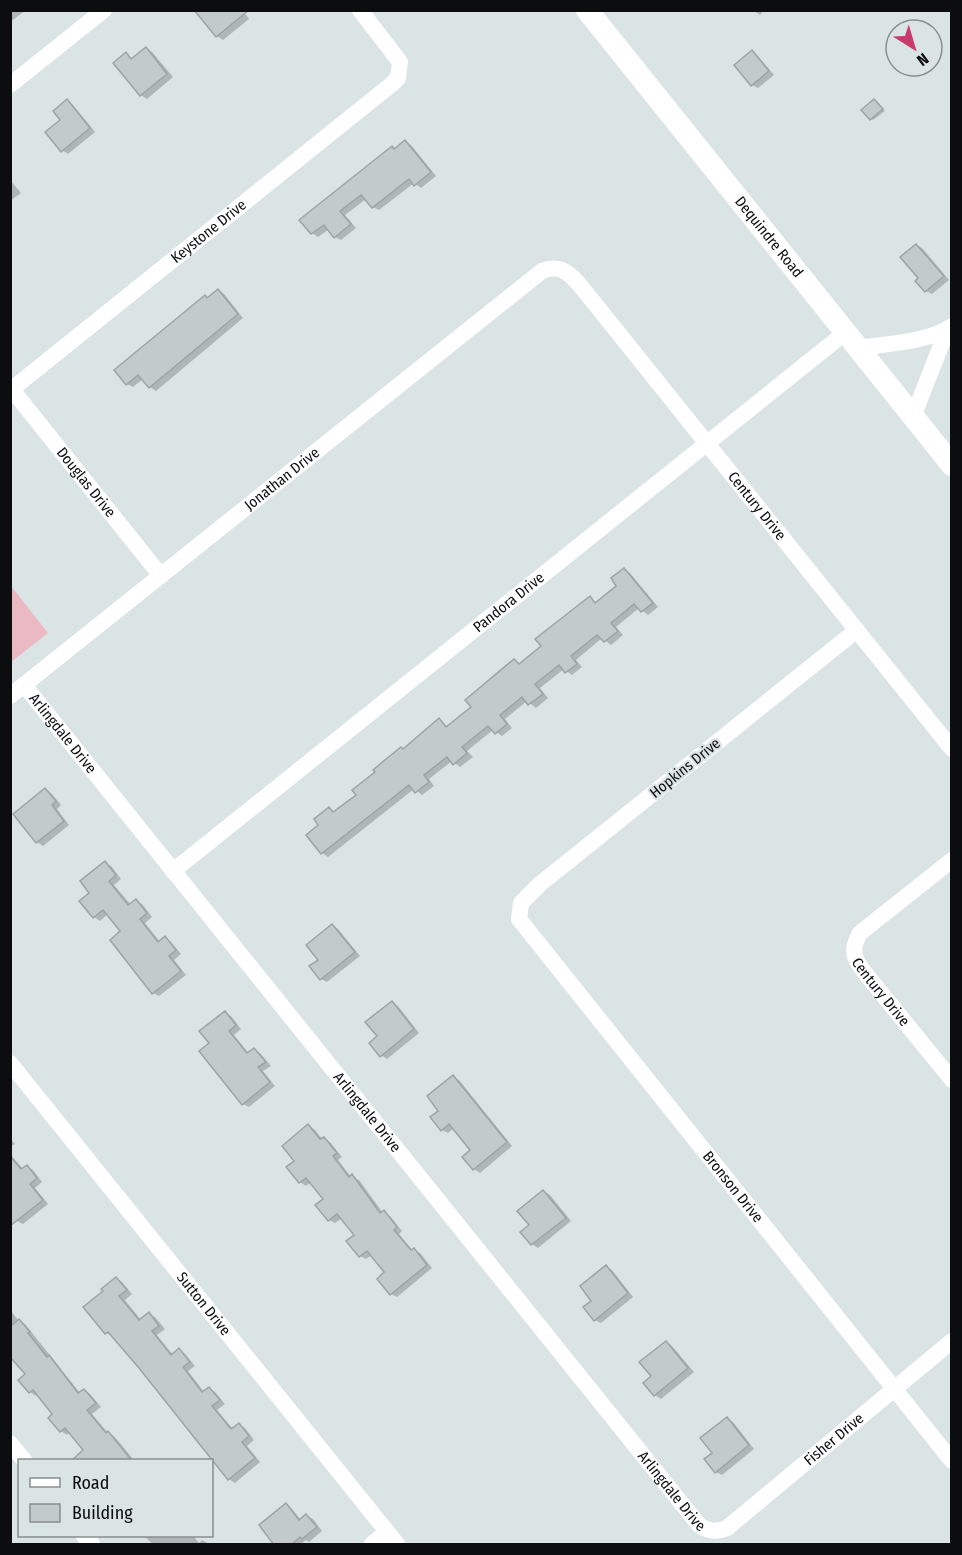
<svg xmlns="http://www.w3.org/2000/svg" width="962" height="1555" font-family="'Fira Sans Condensed',sans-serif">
	<rect width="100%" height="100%" fill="#dbe4e5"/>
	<path fill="#ebb9c4" d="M11,586L48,633L11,662L10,586Z"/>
	<g fill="#0003">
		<path d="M10,10H26L10,22Z"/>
		<path d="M242,10L249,19L223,40L217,36Z"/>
		<path d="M753,10H764L760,15Z"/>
		<path d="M146,49L152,52L173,77L147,99L141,95L126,54L133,59Z"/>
		<path d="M752,52L758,56L774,75L758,88L752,85Z"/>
		<path d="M67,101L73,105L95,132L68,154L62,150V120Z"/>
		<path d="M875,101L885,111L873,120L871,119Z"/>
		<path d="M405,142L411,145L436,176L421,188L414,183L379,210L373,207L366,199L345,215L356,228L341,240L335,237L329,229L318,237L312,233L301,220Z"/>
		<path d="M10,180L21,193L10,201Z"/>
		<path d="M917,245L923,249L949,280L932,294L926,291L921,278Z"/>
		<path d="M218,290L224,294L243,318L156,391L150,387L143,379L133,387L127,384Z"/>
		<path d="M624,569L630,573L658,607L648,615L639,608L616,627L623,635L611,645L602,638L576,660L582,667L572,675L564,669L540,688L548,698L536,708L527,701L505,719L512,728L502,736L493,730L467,751L473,757L460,767L452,761L429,779L434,786L422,795L414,789L328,857L322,853L308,835L321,825L329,809L336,813L358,795L354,790L401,749L404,750L440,720L448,727L473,707L515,661L521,664L543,646L590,598L597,603L619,586Z"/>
		<path d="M45,789L51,793L61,805L57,809L69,825L43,846L37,842L15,814Z"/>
		<path d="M105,863L111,866L121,879L114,885L131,905L136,901L142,904L152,917L145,923L160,942L165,938L171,942L181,954L174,960L186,975L159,996L153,993L122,932L108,914L100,921L94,917L91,894Z"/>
		<path d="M332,926L338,929L360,956L327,982L321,979L320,960Z"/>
		<path d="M392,1002L398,1006L419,1033L387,1059L381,1055L379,1037Z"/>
		<path d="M225,1013L231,1016L241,1029L234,1035L249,1054L254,1050L260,1053L271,1066L263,1071L275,1086L249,1107L243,1104L211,1043Z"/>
		<path d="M453,1077L459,1080L512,1146L480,1173L474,1169L472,1150L454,1128L448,1133L442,1130L440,1111Z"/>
		<path d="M309,1126L315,1130L322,1139L330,1142L342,1157L338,1160L351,1177L359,1180L383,1213L390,1216L402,1231L399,1234L413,1251L420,1253L432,1268L397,1297L391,1294L387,1273L372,1255L366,1259L360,1256L356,1235L342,1218L335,1223L329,1220L325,1199L311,1182L306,1186L300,1182L296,1161Z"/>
		<path d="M10,1138L15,1144L10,1147Z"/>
		<path d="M10,1154L23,1169L27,1167L33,1170L42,1182L35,1188L48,1204L23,1224L17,1221L10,1213Z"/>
		<path d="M544,1191L550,1195L571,1221L538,1248L532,1244L523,1232L531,1226Z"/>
		<path d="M606,1267L612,1270L633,1297L601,1323L595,1320Z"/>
		<path d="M116,1279L122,1282L132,1294L125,1300L141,1320L149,1314L155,1317L165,1329L157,1335L173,1355L179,1350L185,1354L195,1366L188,1371L204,1392L209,1389L215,1392L225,1404L217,1410L233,1429L239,1424L245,1428L254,1440L247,1446L260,1462L235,1483L229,1479L113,1336L106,1333Z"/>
		<path d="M10,1310L19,1321L25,1324L80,1393L84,1390L90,1394L101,1407L92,1414L108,1433L114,1436L134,1460H82L85,1451L70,1432L67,1435L61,1431L54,1414L38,1394L36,1396L30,1392L27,1374L10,1356Z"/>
		<path d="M666,1342L672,1346L694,1372L661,1399L655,1395L653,1376Z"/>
		<path d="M727,1419L733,1422L754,1449L722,1475L716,1472L714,1453Z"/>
		<path d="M286,1505L292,1509L301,1520L307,1516L313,1519L322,1531L309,1542L306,1540L301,1544H276Z"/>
		<path d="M144,1536H193L199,1543L202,1540L209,1544H153Z"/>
	</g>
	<g fill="#c2cacc" stroke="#9ca4a5" stroke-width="1.5">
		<path d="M194,10H249L216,37Z"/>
		<path d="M146,47L167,74L140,96L113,63L126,52L131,59Z"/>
		<path d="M752,50L769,71L751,86L734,65Z"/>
		<path d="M67,99L90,128L61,152L45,132L60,120L53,111Z"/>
		<path d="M874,99L883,109L870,120L861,110Z"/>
		<path d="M405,140L431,172L414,186L409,179L372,208L361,195L340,211L351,224L334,238L324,225L311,234L299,220L392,146L394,149Z"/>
		<path d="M916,244L944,276L925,292L915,281L918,278L900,257Z"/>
		<path d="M218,289L238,314L149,388L138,375L126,385L114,370L205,295L207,298Z"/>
		<path d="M624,568L653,603L641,612L634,604L611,623L618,631L604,642L597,635L571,656L577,664L565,673L559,665L535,684L543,694L528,705L522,697L500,715L507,724L495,734L488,726L462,747L467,753L453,765L447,757L424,775L429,782L415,793L409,785L321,854L306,835L318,825L314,819L329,807L333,812L356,795L352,790L375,772L373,770L386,759L401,747L403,749L439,718L446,727L471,707L465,700L514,659L519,664L541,646L535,639L590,596L595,603L616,586L611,578Z"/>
		<path d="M45,788L56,801L52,805L64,821L36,843L13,814Z"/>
		<path d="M105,861L116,875L109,881L128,905L136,899L147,913L140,919L158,942L165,936L176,950L169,956L181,971L152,994L110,940L120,931L103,910L93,918L79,901L89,893L80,881Z"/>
		<path d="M332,924L355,952L320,980L309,966L318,960L306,945Z"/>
		<path d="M392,1001L414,1029L380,1057L369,1043L377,1036L365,1022Z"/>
		<path d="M225,1011L236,1025L229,1031L247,1053L254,1048L266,1062L258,1067L270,1082L242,1105L199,1051L209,1043L199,1031Z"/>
		<path d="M453,1075L507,1142L473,1170L462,1157L470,1150L449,1124L441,1131L430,1117L438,1111L427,1096Z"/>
		<path d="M308,1124L320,1139L324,1137L337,1153L333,1156L349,1177L352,1174L380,1213L384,1210L397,1227L394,1230L411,1250L414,1248L427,1265L390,1295L377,1279L384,1272L367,1251L359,1257L346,1241L354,1235L337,1214L328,1221L315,1205L323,1199L306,1178L299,1183L286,1167L294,1161L282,1146Z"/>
		<path d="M10,1156L21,1169L27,1165L37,1178L30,1184L43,1200L10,1226Z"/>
		<path d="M543,1190L566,1218L531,1245L520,1232L529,1225L517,1211Z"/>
		<path d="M606,1265L628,1293L594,1321L583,1307L591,1301L580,1286Z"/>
		<path d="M116,1277L127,1290L119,1296L139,1320L149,1312L159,1326L152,1331L171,1355L179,1348L190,1362L183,1367L202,1392L209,1387L220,1400L212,1406L231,1429L239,1423L249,1436L242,1442L255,1458L228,1480L139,1368L108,1332L105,1334L83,1307L103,1291L101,1289Z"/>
		<path d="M19,1319L30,1332L28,1333L47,1357L49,1355L78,1393L84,1389L96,1403L87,1410L106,1433L108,1431L132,1461H71L83,1450L65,1428L60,1432L48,1418L52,1414L33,1390L29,1393L18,1380L25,1374L10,1357V1327Z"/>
		<path d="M666,1341L688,1368L654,1396L643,1383L651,1376L639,1362Z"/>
		<path d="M727,1417L749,1445L715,1473L704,1459L712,1453L700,1438Z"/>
		<path d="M286,1503L299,1520L306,1514L317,1527L302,1539L300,1537L291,1545H274L259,1525Z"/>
	</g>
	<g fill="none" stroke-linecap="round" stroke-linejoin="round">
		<g stroke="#fff" stroke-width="16">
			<path d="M10,85L104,10"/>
			<path d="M858,348C885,344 930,342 952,326"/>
			<path id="s1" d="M10,387L161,576"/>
			<path id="s2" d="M12,389L392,84L398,78L400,62L360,10"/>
			<path d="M913,417L947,330"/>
			<path id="s3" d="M857,630L540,884L521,903L519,919L952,1461"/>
			<path id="s4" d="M24,685L699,1525C709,1532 716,1532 727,1528L952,1341"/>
			<path id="s5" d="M10,696L542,271C559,264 568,272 579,284L952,749"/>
			<path id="s6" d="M952,860L860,933C848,954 856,961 869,978L952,1080"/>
			<path id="s7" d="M173,871L846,332"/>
			<path id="s8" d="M10,1063L397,1544"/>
			<path d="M10,1443L24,1460"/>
			<path d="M84,1536L92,1544"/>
			<path d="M372,1544L387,1532"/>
		</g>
		<path stroke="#fff" stroke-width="22" id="s9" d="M587,10L952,465"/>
	</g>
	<g text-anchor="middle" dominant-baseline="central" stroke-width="4.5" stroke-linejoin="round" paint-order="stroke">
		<g font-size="15" fill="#0b0d0e" stroke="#dbe4e5">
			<text stroke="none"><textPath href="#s2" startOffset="252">Keystone Drive</textPath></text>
			<text stroke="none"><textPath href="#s9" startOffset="291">Dequindre Road</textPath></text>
			<text stroke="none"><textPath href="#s5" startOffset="348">Jonathan Drive</textPath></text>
			<text stroke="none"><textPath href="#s1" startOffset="122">Douglas Drive</textPath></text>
			<text stroke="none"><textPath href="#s5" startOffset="1008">Century Drive</textPath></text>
			<text stroke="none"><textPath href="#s7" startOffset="430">Pandora Drive</textPath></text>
			<text stroke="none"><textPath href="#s4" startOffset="62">Arlingdale Drive</textPath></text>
			<text transform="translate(685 768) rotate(-39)">Hopkins Drive</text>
			<text stroke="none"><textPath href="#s6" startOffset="186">Century Drive</textPath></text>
			<text stroke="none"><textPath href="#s4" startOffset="548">Arlingdale Drive</textPath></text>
			<text stroke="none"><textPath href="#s3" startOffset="792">Bronson Drive</textPath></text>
			<text stroke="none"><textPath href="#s8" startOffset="309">Sutton Drive</textPath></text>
			<text stroke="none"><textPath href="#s4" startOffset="1246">Fisher Drive</textPath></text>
			<text stroke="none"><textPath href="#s4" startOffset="1034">Arlingdale Drive</textPath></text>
		</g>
	</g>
	<rect width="962" height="1555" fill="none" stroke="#0b0d0e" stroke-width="24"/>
	<rect x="18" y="1459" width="195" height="78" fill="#dbe4e5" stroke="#888e8f" stroke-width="1.5"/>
	<rect x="30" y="1478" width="30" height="9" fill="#ffffff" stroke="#888e8f" stroke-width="1.5"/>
	<text x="72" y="1489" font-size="18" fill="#0b0d0e">Road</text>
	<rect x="30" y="1504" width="30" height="18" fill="#c2cacc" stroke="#888e8f" stroke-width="1.5"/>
	<text x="72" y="1519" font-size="18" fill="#0b0d0e">Building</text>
	<g transform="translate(914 48) rotate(143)"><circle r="28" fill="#dbe4e5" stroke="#888e8f" stroke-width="1.5"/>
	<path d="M0-4.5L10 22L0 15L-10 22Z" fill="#c83b6a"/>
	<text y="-9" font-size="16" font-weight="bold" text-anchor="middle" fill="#0b0d0e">N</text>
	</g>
</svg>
